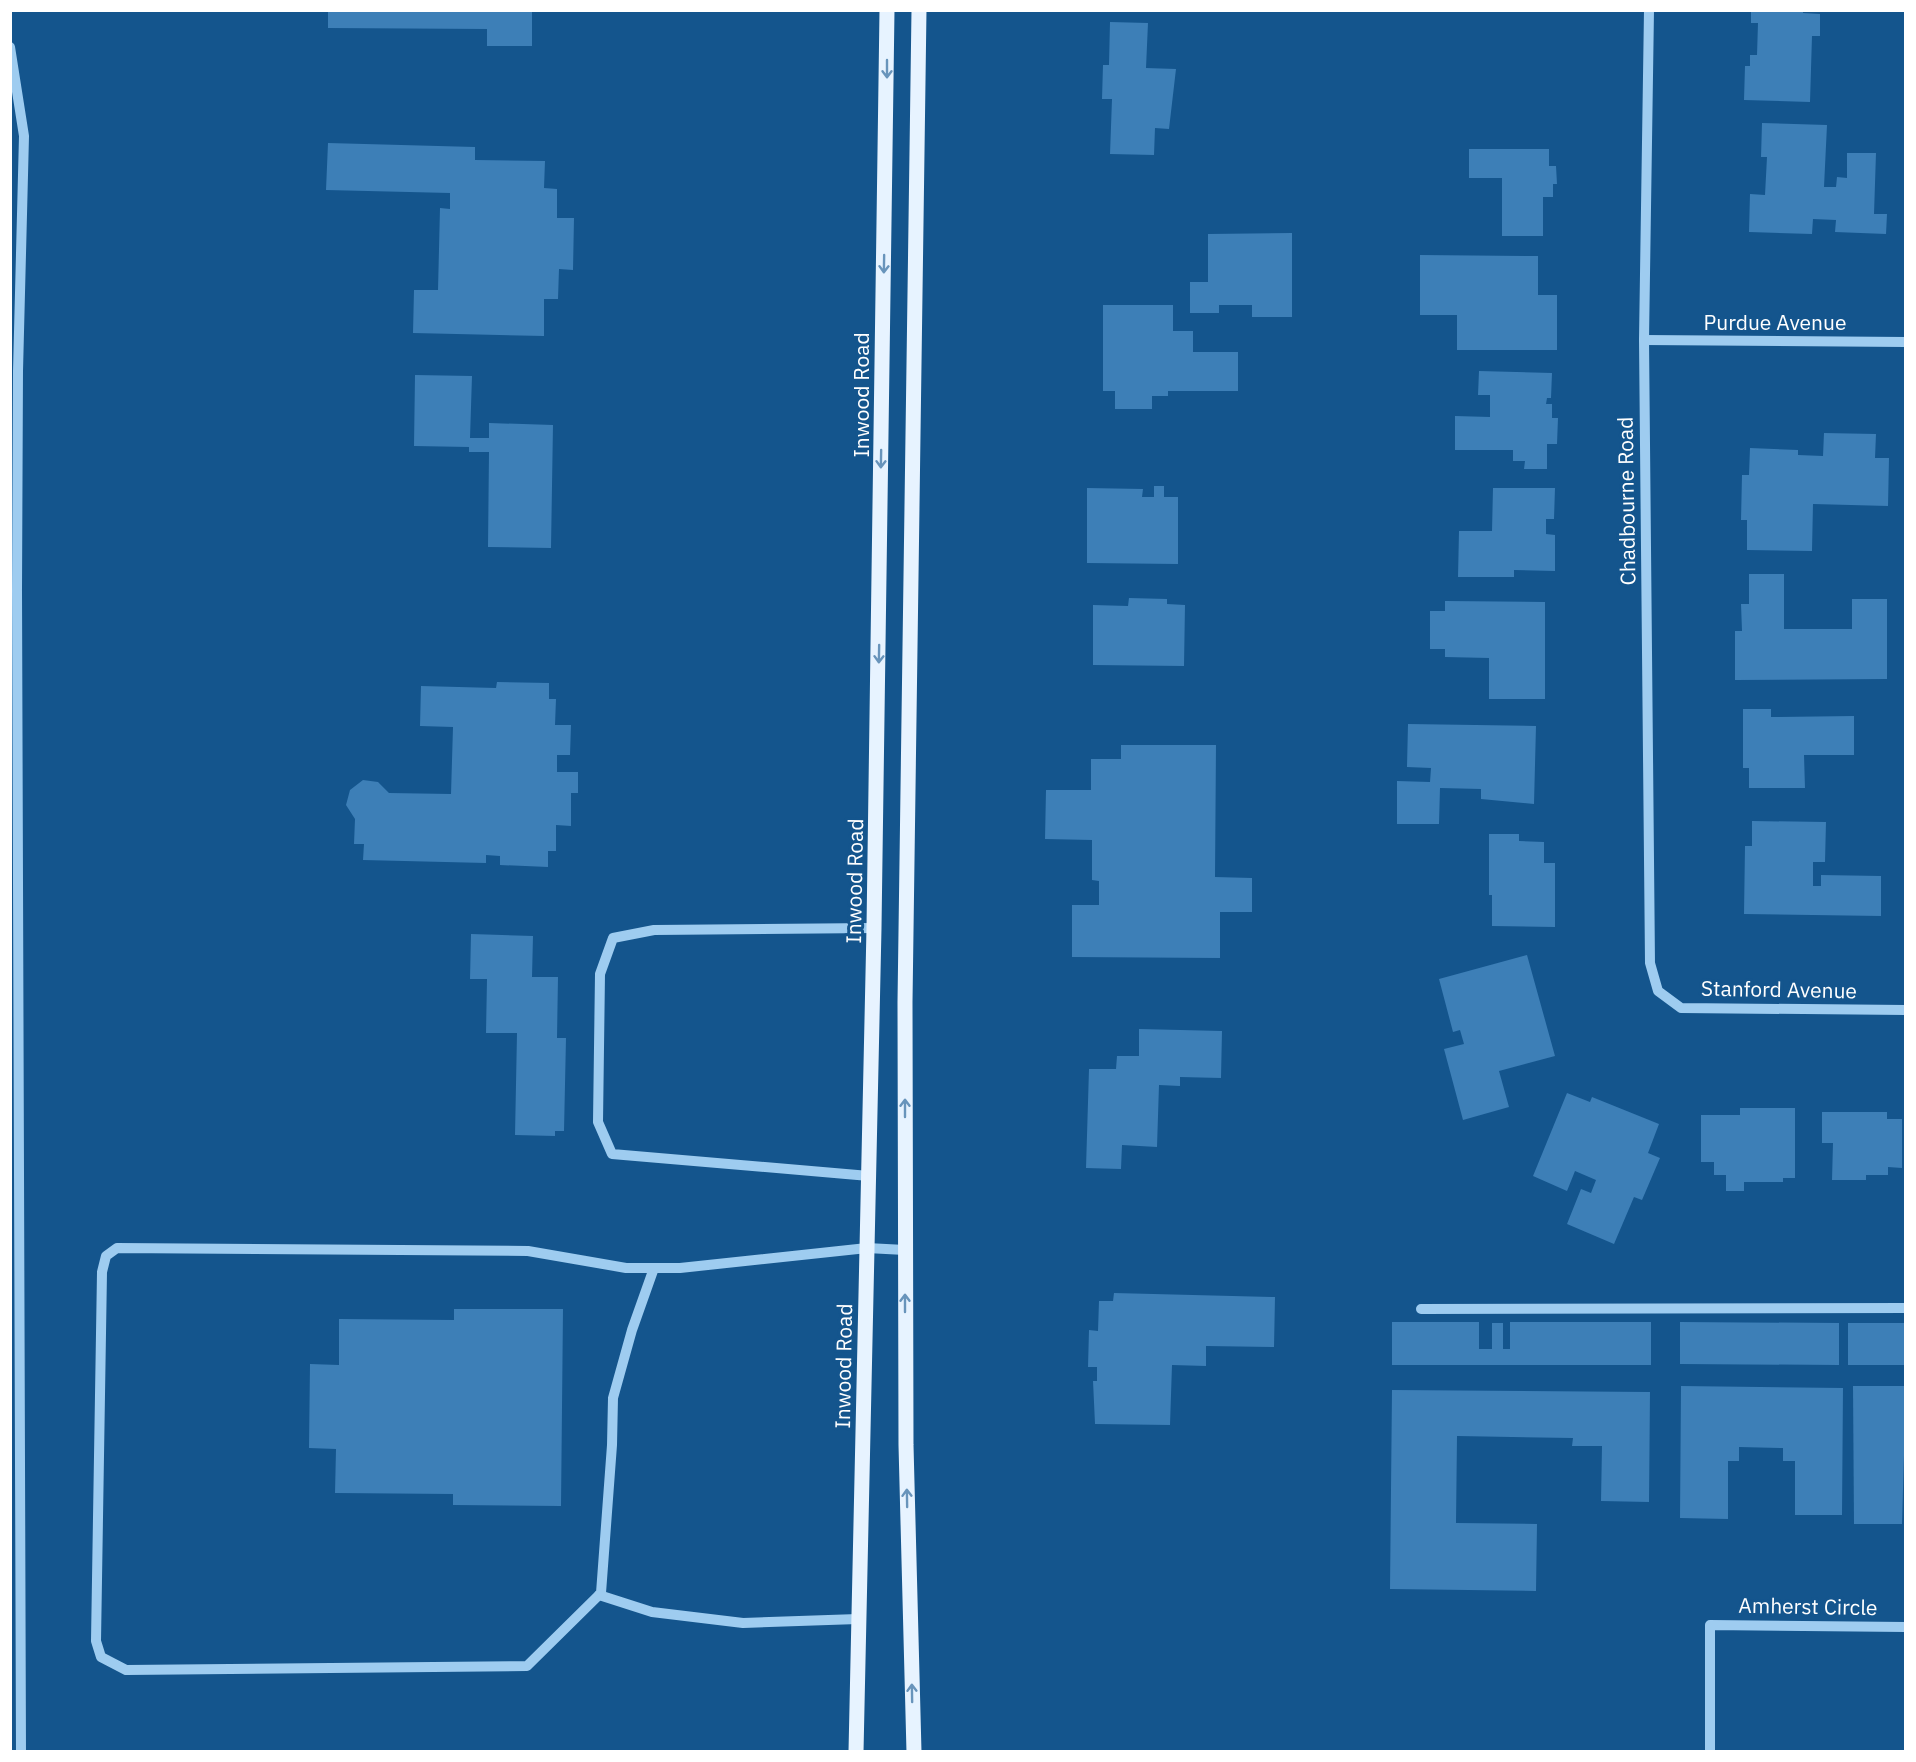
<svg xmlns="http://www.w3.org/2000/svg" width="1916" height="1762" font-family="'IBM Plex Sans',sans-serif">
	<rect width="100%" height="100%" fill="#14558d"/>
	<g fill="#3d7fb7">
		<path d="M328,10H532V46H487V29L328,28Z"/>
		<path d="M1751,10H1803V13L1820,14V36H1812L1810,102L1744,100L1745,66H1750V55H1757L1758,23H1751Z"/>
		<path d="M1110,22L1148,23L1146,68L1176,69L1169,129L1155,128L1154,155L1110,154L1112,99H1102L1103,65H1109Z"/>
		<path d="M1762,123L1827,125L1824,187H1836L1837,177L1847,178V153H1876L1874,214H1887L1886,234L1835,232L1836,220L1813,219L1812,234L1749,232L1750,194L1765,195L1767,157H1761Z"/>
		<path d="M328,143L475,147V160L545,161L544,188L557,189V218H574L573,270L559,269L558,299H544V336L413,333L414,290H438L440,208L450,209V193L326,190Z"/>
		<path d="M1469,149H1549V166H1556L1557,184H1553V197H1543V236H1502V178H1469Z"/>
		<path d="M1292,233V317H1252V305H1219V313H1190V282H1208V234Z"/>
		<path d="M1420,255L1538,256V295H1557V350H1457V315H1420Z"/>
		<path d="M1103,305H1173V331H1193V352H1238V391H1168V396H1152V409H1115V391H1103Z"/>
		<path d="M1479,371L1552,373L1551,398H1547L1546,404H1552V418H1558L1557,444H1547V469H1524L1525,461H1513V450H1455V416L1490,417V395H1478Z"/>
		<path d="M415,375L472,376L470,438H489V423L553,425L551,548L488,547L489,452H469V447L414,446Z"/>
		<path d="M1824,433L1876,434L1875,458H1889L1888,506L1813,504L1812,551L1747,550V520H1741L1742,475H1749L1750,448L1798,450V455L1823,456Z"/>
		<path d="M1154,486H1164V497H1178V564L1087,563V488L1143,489L1142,497H1154Z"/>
		<path d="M1493,488H1555L1554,519H1546V534L1555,535V571L1514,570V577H1458L1459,531H1492Z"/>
		<path d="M1749,574H1784V629H1852V599H1887V679L1735,680V631H1742L1741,604H1749Z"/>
		<path d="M1129,598L1167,599V604L1185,605L1184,666L1093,665V605L1128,606Z"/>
		<path d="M1445,601L1545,602V699H1489V658L1445,657V649H1430V611H1445Z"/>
		<path d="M497,682L549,683V699H556L555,725H571L570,755H557V772H578V793H571V826L556,825V851H548V867L500,865V856L486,855V863L363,860L364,844H354L355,819L346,805L350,790L363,780L378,782L389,793L451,794L453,727L420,726L421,686L496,688Z"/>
		<path d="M1743,709H1771V717L1854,716V755H1804L1805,788H1749V768H1743Z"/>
		<path d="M1408,724L1536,726L1534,804L1481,799V789L1440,788L1439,824H1397V781L1430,782L1431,768L1407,767Z"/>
		<path d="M1121,745H1216L1215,877L1252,878V912H1220V958L1072,957V905H1099V881L1092,880V840L1045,839L1046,790H1091V759H1121Z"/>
		<path d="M1752,821L1826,822L1825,862H1813V886H1821V875L1881,876V916L1744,914L1745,846H1752Z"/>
		<path d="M1489,834H1519V841L1544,842V863H1555V927L1492,926V895H1489Z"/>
		<path d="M471,934L533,936L532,977H558L557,1038H566L564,1131H555V1136L515,1135L517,1033H486L487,979H470Z"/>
		<path d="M1527,955L1555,1056L1499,1071L1509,1107L1463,1120L1444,1049L1464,1044L1460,1030L1453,1032L1439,979Z"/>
		<path d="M1139,1029L1222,1031L1221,1078L1180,1077V1086L1159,1085L1157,1147L1122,1145L1121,1169L1086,1168L1089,1069H1116L1117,1056H1139Z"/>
		<path d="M1567,1093L1590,1102L1592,1097L1659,1124L1648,1153L1660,1158L1642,1200L1634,1197L1614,1244L1567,1224L1581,1189L1591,1193L1596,1180L1575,1171L1567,1191L1533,1176Z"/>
		<path d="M1740,1108H1795V1178H1783V1182H1744V1191H1726V1175H1714V1162H1701V1115H1740Z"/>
		<path d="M1822,1112H1887V1119H1902V1168L1888,1167V1175H1866V1180H1832L1833,1143H1822Z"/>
		<path d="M1114,1293L1275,1297L1274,1347L1206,1346V1366L1172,1365L1170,1425L1095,1424L1093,1381H1097V1367H1088L1089,1330L1098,1331L1099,1301H1113Z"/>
		<path d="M454,1309H563L561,1506L453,1505V1494L335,1493L336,1449L309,1448L310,1364L339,1365V1319L454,1320Z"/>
		<path d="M1392,1322H1479V1349H1492V1323H1503V1349H1510V1322H1651V1365H1392Z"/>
		<path d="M1680,1322L1839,1323V1365L1680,1364Z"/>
		<rect x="1848" y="1323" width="58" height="42"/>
		<path d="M1681,1386L1843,1388L1842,1515H1795V1461H1783V1448L1739,1447V1461H1728V1519L1680,1518Z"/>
		<path d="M1853,1386H1906L1902,1524H1854Z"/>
		<path d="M1392,1390L1650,1392L1649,1502L1601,1501L1602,1446H1572L1573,1438L1457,1436L1456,1523L1537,1524L1536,1591L1390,1589Z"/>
	</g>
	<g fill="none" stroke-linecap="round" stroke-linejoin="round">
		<g stroke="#9eccf0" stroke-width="10">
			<path d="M1649,10L1644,340L1650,963L1658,991L1681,1008L1906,1010"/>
			<path d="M10,47L24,136L18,371L17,591L21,1752"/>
			<path d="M1644,340L1906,342"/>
			<path d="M869,1176L612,1154L598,1122L600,974L613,938L654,930L874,928"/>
			<path d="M654,1268L632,1330L613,1398L612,1445L601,1593L527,1666L126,1670L101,1657L96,1641L102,1272L106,1256L117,1248L528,1251L626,1268H680L867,1248L905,1250"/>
			<path d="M1421,1309L1906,1308"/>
			<path d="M599,1595L652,1612L743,1623L858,1619"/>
			<path d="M1710,1752V1625L1906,1627"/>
		</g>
		<g stroke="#e7f3ff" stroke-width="15">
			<path d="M856,1752L874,928L887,10"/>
			<path d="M914,1752L906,1445L905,1002L919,10"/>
		</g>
	</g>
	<defs><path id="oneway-shaft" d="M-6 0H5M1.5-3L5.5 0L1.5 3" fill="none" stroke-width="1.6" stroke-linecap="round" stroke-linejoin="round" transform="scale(1.5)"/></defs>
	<g stroke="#6894bb">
		<use href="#oneway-shaft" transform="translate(887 69) rotate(90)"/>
		<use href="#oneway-shaft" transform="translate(884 264) rotate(91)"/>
		<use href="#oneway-shaft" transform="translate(881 459) rotate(91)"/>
		<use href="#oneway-shaft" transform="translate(879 654) rotate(91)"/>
		<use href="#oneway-shaft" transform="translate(905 1108) rotate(-90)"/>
		<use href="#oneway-shaft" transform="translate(905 1303) rotate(-90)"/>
		<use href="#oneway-shaft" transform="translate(907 1498) rotate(-91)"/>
		<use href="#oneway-shaft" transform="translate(912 1693) rotate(-91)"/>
	</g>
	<g text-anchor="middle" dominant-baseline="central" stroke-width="6" stroke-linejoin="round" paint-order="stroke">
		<g font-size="21" fill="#fff" stroke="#14558d">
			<text x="1775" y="322">Purdue Avenue</text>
			<text transform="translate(861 395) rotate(-90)">Inwood Road</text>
			<text transform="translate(1626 501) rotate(-91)">Chadbourne Road</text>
			<text transform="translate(854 881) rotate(-89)">Inwood Road</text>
			<text transform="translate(1779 989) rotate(1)">Stanford Avenue</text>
			<text transform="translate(843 1366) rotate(-89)">Inwood Road</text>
			<text transform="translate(1808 1606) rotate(1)">Amherst Circle</text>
		</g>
	</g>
	<rect width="1916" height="1762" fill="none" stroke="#ffffff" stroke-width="24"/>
</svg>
